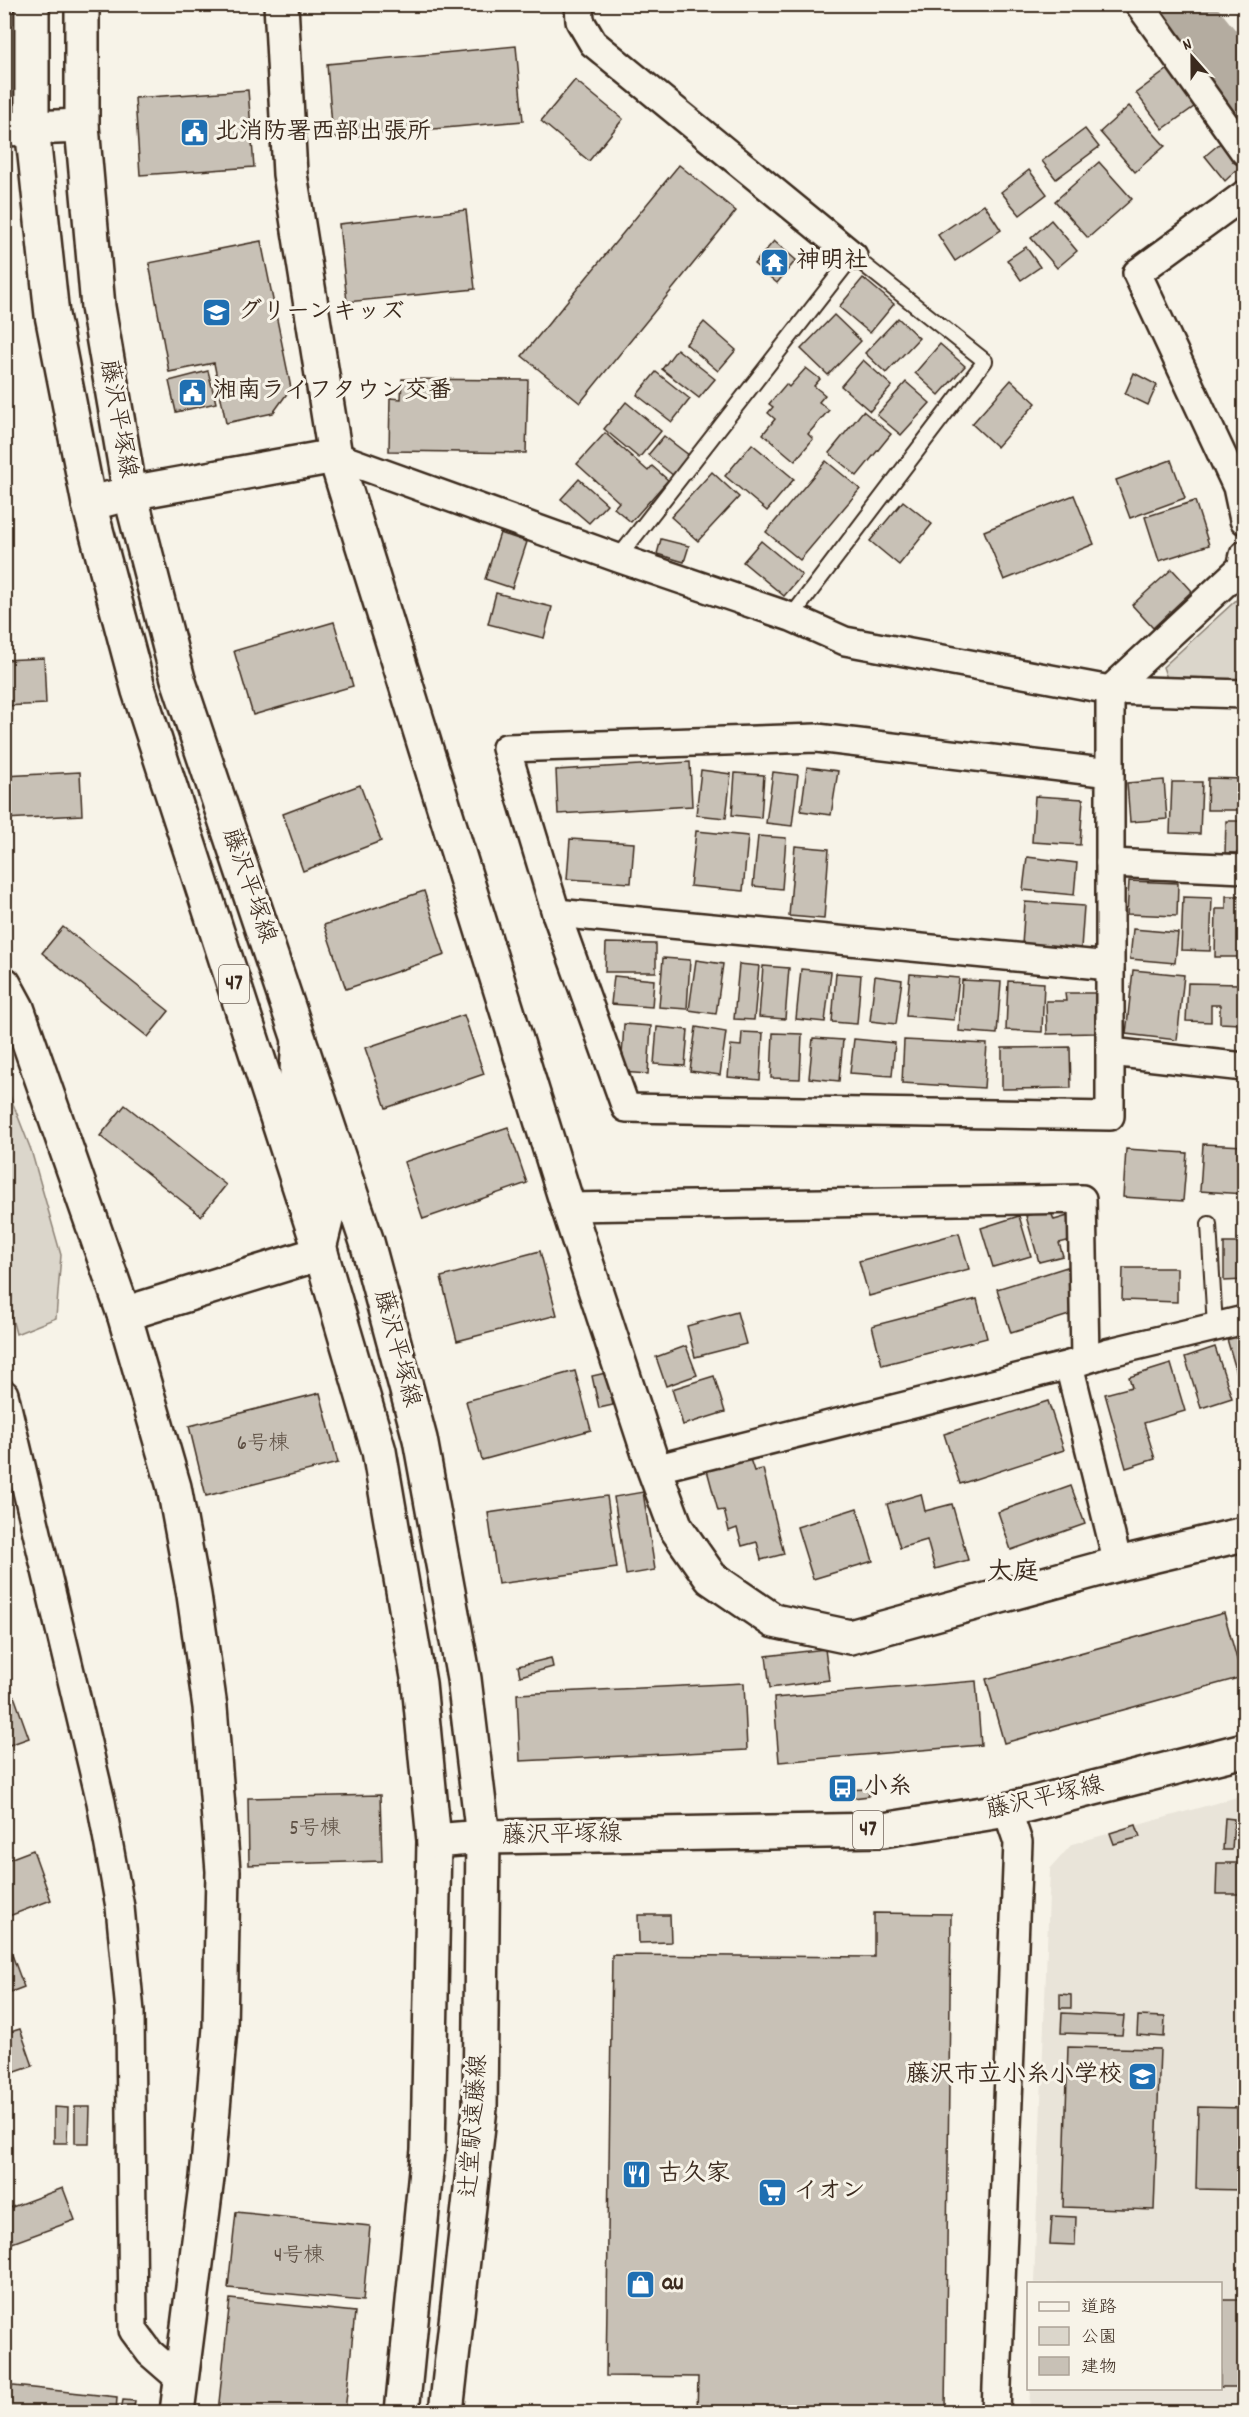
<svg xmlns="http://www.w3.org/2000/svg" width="1249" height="2417" font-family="Dekko,'Klee One',sans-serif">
	<rect width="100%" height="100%" fill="#f7f3e8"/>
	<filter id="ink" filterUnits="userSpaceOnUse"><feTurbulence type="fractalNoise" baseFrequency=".0167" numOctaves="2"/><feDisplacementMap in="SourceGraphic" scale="12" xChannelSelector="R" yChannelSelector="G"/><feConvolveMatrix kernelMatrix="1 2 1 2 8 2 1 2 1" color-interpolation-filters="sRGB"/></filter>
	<g filter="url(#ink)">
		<path fill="#e9e4d9" d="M1244,1795V2412H1029L1030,2389L1220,2388V2284L1034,2283L1050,1869L1072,1844Z"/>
		<g fill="#dbd6cb" stroke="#8b8074" stroke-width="1.5">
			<path d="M1244,593V681H1168L1163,667Z"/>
			<path d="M4,1094L10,1096L31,1150L61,1255L56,1318L16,1334L5,1291Z"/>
		</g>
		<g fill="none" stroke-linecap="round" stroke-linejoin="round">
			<path stroke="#b4aca0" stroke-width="57" d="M1178,4L1244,86"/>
		</g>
		<g fill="#c8c1b6" stroke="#3b2a1e" stroke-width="1.5">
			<path d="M516,46L523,121L333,138L327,64Z"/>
			<path d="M1171,67L1198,104L1163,129L1136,93Z"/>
			<path d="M575,80L623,119L589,161L541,121Z"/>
			<path d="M248,90L254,167L140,175L135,98Z"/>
			<path d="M1129,106L1165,146L1135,172L1100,132Z"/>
			<path d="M1085,129L1099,147L1056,179L1042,161Z"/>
			<path d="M1225,139L1244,163L1225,181L1205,156Z"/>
			<path d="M1099,162L1132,199L1088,238L1055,201Z"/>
			<path d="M679,165L736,211L580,403L522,356Z"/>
			<path d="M1029,170L1047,194L1020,215L1001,192Z"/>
			<path d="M984,204L1001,230L955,261L938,235Z"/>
			<path d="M466,210L475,289L347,302L339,224Z"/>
			<path d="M1051,220L1077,251L1057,268L1031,238Z"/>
			<path d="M261,241L291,388L273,413L226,423L214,363L169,372L149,263Z"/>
			<path d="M774,241L796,260L777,283L754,264Z"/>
			<path d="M1026,247L1040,267L1021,280L1007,260Z"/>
			<path d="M863,278L894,304L870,333L839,307Z"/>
			<path d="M834,315L861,341L828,375L801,349Z"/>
			<path d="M898,318L919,338L886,373L865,353Z"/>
			<path d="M704,322L736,350L718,371L686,344Z"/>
			<path d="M940,344L965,366L939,395L915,373Z"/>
			<path d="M677,349L715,379L699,398L662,369Z"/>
			<path d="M863,360L892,386L870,411L841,386Z"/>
			<path d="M806,368L820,379L814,386L825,395L819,402L829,410L808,434L813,439L795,461L763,434L775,419L768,413L773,407L769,404L786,384L789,387Z"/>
			<path d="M208,371L216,403L176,412L169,381Z"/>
			<path d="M656,372L690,399L672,422L637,395Z"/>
			<path d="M1134,373L1157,385L1148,405L1125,394Z"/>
			<path d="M402,379L528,380L526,453L389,451L390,398L401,399Z"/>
			<path d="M1011,380L1036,403L997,447L972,424Z"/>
			<path d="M906,382L930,403L901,435L877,415Z"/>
			<path d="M626,402L661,431L639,458L604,429Z"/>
			<path d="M863,411L891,434L857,476L829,453Z"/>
			<path d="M605,433L648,471L652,466L668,480L631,522L614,508L619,502L577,464Z"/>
			<path d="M664,436L690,456L674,476L648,455Z"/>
			<path d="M752,444L794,479L767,511L725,476Z"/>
			<path d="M1171,460L1185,498L1130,518L1116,480Z"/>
			<path d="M826,461L860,489L800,560L766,532Z"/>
			<path d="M712,472L739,497L698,541L671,517Z"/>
			<path d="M579,479L607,504L589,523L561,499Z"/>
			<path d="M1074,495L1094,544L1004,580L984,531Z"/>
			<path d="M903,501L932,524L899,565L870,541Z"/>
			<path d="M1195,501L1209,545L1159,561L1145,517Z"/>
			<path d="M4,515H7L8,559H4Z"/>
			<path d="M500,533L527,542L512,588L485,579Z"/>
			<path d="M661,539L689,546L684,562L657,554Z"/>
			<path d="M761,541L802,575L784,596L743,562Z"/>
			<path d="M1172,569L1192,591L1153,628L1132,605Z"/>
			<path d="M496,593L552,607L544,638L488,624Z"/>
			<path d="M334,622L353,686L253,715L234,651Z"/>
			<path d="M44,658L46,704L4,706V660Z"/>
			<path d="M690,762L692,806L558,814L556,770Z"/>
			<path d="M807,767L838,771L831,815L801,811Z"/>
			<path d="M701,770L731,774L726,818L696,815Z"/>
			<path d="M80,772L82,815L4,819V776Z"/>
			<path d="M773,772L798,775L792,826L766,823Z"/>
			<path d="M735,773L764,775L761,818L732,815Z"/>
			<path d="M1208,778L1244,779V810H1207Z"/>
			<path d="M1164,780L1167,819L1130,822L1127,783Z"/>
			<path d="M1172,782H1202L1200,834L1170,833Z"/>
			<path d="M360,785L381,841L303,871L283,814Z"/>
			<path d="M1035,796L1083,799L1080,845L1032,842Z"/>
			<path d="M1226,821H1244V853H1225Z"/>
			<path d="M696,831L748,836L743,891L690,886Z"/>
			<path d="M758,836L786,838L782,889L753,886Z"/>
			<path d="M570,839L634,843L631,883L567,879Z"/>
			<path d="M795,846L829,849L824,919L789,916Z"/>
			<path d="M1027,857L1077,863L1074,895L1023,890Z"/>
			<path d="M1129,881L1178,883L1177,916L1127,914Z"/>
			<path d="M424,891L445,955L346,989L324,925Z"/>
			<path d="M1226,896H1244V957H1215L1216,909H1226Z"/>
			<path d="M1183,897L1212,898L1210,951L1181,950Z"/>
			<path d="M1025,902L1084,906L1081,948L1022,945Z"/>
			<path d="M63,927L169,1011L148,1037L42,953Z"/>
			<path d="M1133,929L1178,933L1175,963L1130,959Z"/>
			<path d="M606,943L656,944V972H605Z"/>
			<path d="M663,958L690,960L687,1009L659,1007Z"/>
			<path d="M696,960L723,964L716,1014L689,1010Z"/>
			<path d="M739,964L759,966L754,1020L734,1019Z"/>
			<path d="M763,966L789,968L785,1019L759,1017Z"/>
			<path d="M801,969L831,972L825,1022L796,1019Z"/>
			<path d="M1133,970L1184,975L1177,1040L1126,1034Z"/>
			<path d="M836,973L861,975L857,1024L832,1022Z"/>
			<path d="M910,974L959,978L954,1020L906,1016Z"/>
			<path d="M614,976L654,980L652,1007L611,1004Z"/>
			<path d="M875,976L902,980L896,1024L870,1021Z"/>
			<path d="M962,980L1001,982L997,1034L959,1031Z"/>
			<path d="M1008,981L1044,983L1042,1032L1006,1030Z"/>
			<path d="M1188,983L1241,984L1240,1024L1220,1023V1005H1211V1022L1186,1021Z"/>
			<path d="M1065,993H1095L1096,1033L1047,1034L1046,1001H1066Z"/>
			<path d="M464,1015L484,1074L386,1108L365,1048Z"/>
			<path d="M624,1024L651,1026L648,1074L621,1072Z"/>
			<path d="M657,1027L688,1030L685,1066L654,1064Z"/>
			<path d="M696,1027L726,1032L720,1075L690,1071Z"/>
			<path d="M742,1032L763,1033L760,1080L728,1077L731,1045L741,1046Z"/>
			<path d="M773,1033L802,1034L800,1079L771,1078Z"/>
			<path d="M813,1038L843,1040L839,1081L809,1078Z"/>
			<path d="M854,1039L895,1043L892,1076L850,1073Z"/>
			<path d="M904,1040L987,1044L984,1088L902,1083Z"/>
			<path d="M1070,1047L1071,1088L1002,1089V1048Z"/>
			<path d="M125,1105L226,1185L201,1216L100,1136Z"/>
			<path d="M508,1127L527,1183L423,1219L404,1162Z"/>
			<path d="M1203,1144L1244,1146V1194L1200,1191Z"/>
			<path d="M1126,1149L1187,1153L1183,1201L1123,1197Z"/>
			<path d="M1050,1209L1054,1220L1068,1216L1075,1239L1059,1243L1063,1256L1039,1262L1026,1216Z"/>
			<path d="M1019,1216L1031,1256L993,1267L981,1228Z"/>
			<path d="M959,1233L969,1269L869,1296L859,1261Z"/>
			<path d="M1224,1243H1244V1280L1224,1281Z"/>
			<path d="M540,1251L557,1315L457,1341L441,1277Z"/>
			<path d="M1067,1267L1082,1311L1011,1333L997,1289Z"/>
			<path d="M1123,1268H1177V1302L1122,1300Z"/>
			<path d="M977,1299L987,1338L882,1365L872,1326Z"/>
			<path d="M737,1312L746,1344L695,1357L687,1326Z"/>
			<path d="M1244,1334V1386L1241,1387L1227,1339Z"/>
			<path d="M686,1346L697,1375L666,1386L656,1357Z"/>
			<path d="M1215,1347L1232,1398L1201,1408L1185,1357Z"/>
			<path d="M1171,1364L1185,1411L1144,1423L1155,1459L1126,1468L1105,1394L1132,1387L1129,1377Z"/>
			<path d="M575,1371L591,1430L482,1460L466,1401Z"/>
			<path d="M606,1373L613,1405L599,1408L592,1376Z"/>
			<path d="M714,1376L725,1412L683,1425L672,1389Z"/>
			<path d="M320,1393L338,1463L206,1496L189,1426Z"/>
			<path d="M1048,1401L1064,1450L960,1484L944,1434Z"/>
			<path d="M750,1459L754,1471L763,1469L784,1554L761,1560L757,1542L742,1546L737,1528L729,1531L724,1510L718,1511L707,1470Z"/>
			<path d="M1071,1486L1085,1524L1011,1550L998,1512Z"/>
			<path d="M643,1492L655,1570L626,1575L614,1497Z"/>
			<path d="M921,1494L925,1511L952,1504L968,1560L935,1569L927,1540L900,1548L887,1504Z"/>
			<path d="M607,1496L617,1568L498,1584L488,1513Z"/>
			<path d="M857,1508L873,1561L813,1579L797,1527Z"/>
			<path d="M1224,1613L1242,1677L1004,1743L986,1679Z"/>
			<path d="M825,1649L829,1680L770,1688L766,1656Z"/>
			<path d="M551,1658L553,1667L520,1676L518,1666Z"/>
			<path d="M976,1681L981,1745L779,1762L774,1698Z"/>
			<path d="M744,1683L747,1750L520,1761L517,1694Z"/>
			<path d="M14,1696L29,1738L4,1747V1699Z"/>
			<path d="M868,1789L869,1796L845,1799L844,1790Z"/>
			<path d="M380,1795L382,1861L249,1865L248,1798Z"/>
			<path d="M1225,1818L1234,1819L1232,1850H1223Z"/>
			<path d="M1136,1825L1140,1837L1114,1844L1110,1833Z"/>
			<path d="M33,1850L51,1900L4,1918V1861Z"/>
			<path d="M1217,1863H1244V1894H1216Z"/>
			<path d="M874,1913L951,1914L945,2412H697L698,2377L606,2376L612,1955L874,1957Z"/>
			<path d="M638,1915H670L671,1942L639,1943Z"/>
			<path d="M11,1952L24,1987L11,1992L4,1974V1955Z"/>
			<path d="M1060,1994L1071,1995V2008H1060Z"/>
			<path d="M1062,2013L1124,2016L1122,2035L1061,2033Z"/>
			<path d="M1138,2016L1165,2017L1164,2037L1137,2035Z"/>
			<path d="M20,2029L33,2066L4,2076V2034Z"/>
			<path d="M1068,2047L1160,2049L1154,2210L1063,2207Z"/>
			<path d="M54,2107L68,2108L67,2143H54Z"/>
			<path d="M75,2107H90L89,2143H75Z"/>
			<path d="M1198,2107L1244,2108V2190L1196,2189Z"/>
			<path d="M63,2188L75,2220L4,2246V2210Z"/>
			<path d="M236,2212L370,2226L363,2301L228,2288Z"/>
			<path d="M1052,2216L1076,2217L1075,2245L1050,2244Z"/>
			<path d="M230,2299L355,2312L345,2412H218Z"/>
			<rect x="1220" y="2300" width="24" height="87"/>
			<path d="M4,2385L117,2397L116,2412H4Z"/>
			<path d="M123,2400L135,2401L133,2412H121Z"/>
		</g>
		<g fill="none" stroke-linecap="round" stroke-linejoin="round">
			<defs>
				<g id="lane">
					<path d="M618,558L853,256L985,361L791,617"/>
					<path d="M1209,1224L1215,1327"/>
				</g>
				<g id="street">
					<path d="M579,4L580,21L593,43L853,256"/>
					<path d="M1139,4L1244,151"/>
					<path d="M1244,195L1137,273L1237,487L1244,520"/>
					<path d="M335,456L618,558L791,617L845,641L1110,690L1244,694"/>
					<path d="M1110,773L817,738L506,748L556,913L626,1108L1110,1116V690L1241,568L1244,555"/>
					<path d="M1110,863L1244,869"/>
					<path d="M556,913L1110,966"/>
					<path d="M296,1039L293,1086L333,1204L321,1253"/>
					<path d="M1111,1052L1244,1067"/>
					<path d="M568,1207L1082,1199L1085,1358"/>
					<path d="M1069,1365L1118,1564"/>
					<path d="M4,1394L101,1802L120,1907L130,2012L133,2330L150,2353L181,2380"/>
					<path d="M654,1469L1069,1365L1106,1353L1244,1320"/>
					<path d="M996,2412L1018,1842L1007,1810"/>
				</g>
				<g id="secondary">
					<path d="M82,4V126"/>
					<path d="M281,4L290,174L335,456L568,1207L654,1469L676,1528L711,1578L774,1621L850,1637L1118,1564L1244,1534"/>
					<path d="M32,127V4"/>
					<path d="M89,504L130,493L335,456"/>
					<path d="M4,984L17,1008L124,1314L174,1487L194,1595L210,1707L223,1871L220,2028L207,2178L177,2412"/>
					<path d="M124,1314L321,1253"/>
					<path d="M402,2412L428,2150L434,1841"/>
					<path d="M446,2412L480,2108L483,1837"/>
				</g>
				<g id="primary">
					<path d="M32,127L52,315L89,504L139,691L321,1253L379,1451L419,1683L434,1841L483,1837L883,1830L1007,1810L1244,1750"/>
					<path d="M4,129L82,126L98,307L130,493L178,679L367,1242L420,1439L464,1679L483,1837"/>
				</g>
			</defs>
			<use href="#lane" stroke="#3b2a1e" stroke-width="18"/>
			<use href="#street" stroke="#3b2a1e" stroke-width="32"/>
			<use href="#secondary" stroke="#3b2a1e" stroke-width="38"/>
			<use href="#primary" stroke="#3b2a1e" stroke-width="38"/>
			<use href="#lane" stroke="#f7f3e8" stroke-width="14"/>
			<use href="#street" stroke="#f7f3e8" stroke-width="27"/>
			<use href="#secondary" stroke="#f7f3e8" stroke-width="33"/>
			<use href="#primary" stroke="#f7f3e8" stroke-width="33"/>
		</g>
	</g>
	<defs>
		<symbol id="civic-square" viewBox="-11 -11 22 22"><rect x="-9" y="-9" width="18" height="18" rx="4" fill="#1f6fb2" stroke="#f7f3e8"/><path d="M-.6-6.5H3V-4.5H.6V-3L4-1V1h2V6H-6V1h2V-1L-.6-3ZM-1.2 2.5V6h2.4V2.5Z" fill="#fff"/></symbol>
		<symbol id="temple-square" viewBox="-11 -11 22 22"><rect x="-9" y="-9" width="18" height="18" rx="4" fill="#1f6fb2" stroke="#f7f3e8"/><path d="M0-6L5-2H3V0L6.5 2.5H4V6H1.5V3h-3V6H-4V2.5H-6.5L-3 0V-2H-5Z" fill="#fff"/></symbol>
		<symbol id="school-square" viewBox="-11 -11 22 22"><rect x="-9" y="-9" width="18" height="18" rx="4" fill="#1f6fb2" stroke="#f7f3e8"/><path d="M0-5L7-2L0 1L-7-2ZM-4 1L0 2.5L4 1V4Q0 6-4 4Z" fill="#fff"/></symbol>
		<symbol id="bus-square" viewBox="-11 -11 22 22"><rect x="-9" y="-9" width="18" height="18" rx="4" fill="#1f6fb2" stroke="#f7f3e8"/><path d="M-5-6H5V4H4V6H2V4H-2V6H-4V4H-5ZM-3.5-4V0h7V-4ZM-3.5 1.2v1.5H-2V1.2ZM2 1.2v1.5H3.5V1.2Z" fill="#fff"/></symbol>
		<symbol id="restaurant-square" viewBox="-11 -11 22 22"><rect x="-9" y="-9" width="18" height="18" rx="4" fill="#1f6fb2" stroke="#f7f3e8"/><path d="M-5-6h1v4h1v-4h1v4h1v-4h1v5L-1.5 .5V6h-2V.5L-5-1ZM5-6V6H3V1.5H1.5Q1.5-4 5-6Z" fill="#fff"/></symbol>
		<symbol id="supermarket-square" viewBox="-11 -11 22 22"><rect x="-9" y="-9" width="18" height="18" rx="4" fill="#1f6fb2" stroke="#f7f3e8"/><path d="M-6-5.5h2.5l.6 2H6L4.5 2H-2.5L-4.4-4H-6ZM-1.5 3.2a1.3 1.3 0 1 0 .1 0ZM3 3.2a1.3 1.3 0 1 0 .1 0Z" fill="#fff"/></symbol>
		<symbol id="shop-square" viewBox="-11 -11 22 22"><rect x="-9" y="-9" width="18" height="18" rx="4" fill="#1f6fb2" stroke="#f7f3e8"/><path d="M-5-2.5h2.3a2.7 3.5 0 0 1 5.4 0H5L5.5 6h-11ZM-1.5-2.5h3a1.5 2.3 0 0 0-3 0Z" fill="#fff"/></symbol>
	</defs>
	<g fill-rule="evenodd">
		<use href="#civic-square" x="178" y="116" width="33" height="33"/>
		<use href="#temple-square" x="758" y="246" width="33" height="33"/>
		<use href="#school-square" x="200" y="296" width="33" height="33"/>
		<use href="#civic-square" x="176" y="376" width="33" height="33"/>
		<use href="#bus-square" x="826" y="1772" width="33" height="33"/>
		<use href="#school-square" x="1126" y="2060" width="33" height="33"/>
		<use href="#restaurant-square" x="620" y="2158" width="33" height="33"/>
		<use href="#supermarket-square" x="756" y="2176" width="33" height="33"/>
		<use href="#shop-square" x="624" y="2268" width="33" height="33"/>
	</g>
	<g text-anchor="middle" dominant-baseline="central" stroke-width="6" stroke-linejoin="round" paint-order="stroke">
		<g font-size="21" fill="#5e5044">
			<text x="263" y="1445">6号棟</text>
			<text x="315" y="1830">5号棟</text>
			<text x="299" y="2257">4号棟</text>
		</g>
		<g fill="#f7f3e8" stroke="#73665b" stroke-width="1.5">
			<rect x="219" y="965" width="30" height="38" rx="4.5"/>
			<rect x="853" y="1811" width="30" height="38" rx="4.5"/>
		</g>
		<g font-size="22" font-weight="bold" fill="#3b2a1e">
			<text x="234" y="984">47</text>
			<text x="868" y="1830">47</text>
		</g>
		<g font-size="24" font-weight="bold" fill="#3b2a1e" stroke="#f7f3e8" text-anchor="start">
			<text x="215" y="133">北消防署西部出張所</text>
			<text x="796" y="262">神明社</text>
			<text x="238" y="313">グリーンキッズ</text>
			<text x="213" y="392">湘南ライフタウン交番</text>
			<text x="864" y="1788">小糸</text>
			<text x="1122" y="2076" text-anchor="end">藤沢市立小糸小学校</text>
			<text x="658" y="2175">古久家</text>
			<text x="794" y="2192">イオン</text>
			<text x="662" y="2284">au</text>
		</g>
		<g font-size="24" fill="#3b2a1e" stroke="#f7f3e8">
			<text transform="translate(117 419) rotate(80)">藤沢平塚線</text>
			<text transform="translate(248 886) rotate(71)">藤沢平塚線</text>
			<text transform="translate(396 1349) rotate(75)">藤沢平塚線</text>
			<text transform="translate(1045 1799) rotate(-13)">藤沢平塚線</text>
			<text transform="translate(562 1836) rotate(-1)">藤沢平塚線</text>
			<text transform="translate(475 2126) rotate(-86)">辻堂駅遠藤線</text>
		</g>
		<g font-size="26" font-weight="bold" fill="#3b2a1e" stroke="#f7f3e8">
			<text x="1013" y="1573">大庭</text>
		</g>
	</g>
	<rect width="1249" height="2417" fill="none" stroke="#f7f3e8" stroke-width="24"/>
	<rect x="12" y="12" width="1225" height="2393" fill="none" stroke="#3b2a1e" stroke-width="2" filter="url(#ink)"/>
	<rect x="1027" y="2282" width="195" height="108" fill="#f7f3e8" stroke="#aca397" stroke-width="1.5"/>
	<rect x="1039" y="2302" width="30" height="9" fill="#f7f3e8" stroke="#aca397" stroke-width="1.5"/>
	<text x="1081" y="2312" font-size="18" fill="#3b2a1e">道路</text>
	<rect x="1039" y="2327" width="30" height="18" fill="#dbd6cb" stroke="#aca397" stroke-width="1.5"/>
	<text x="1081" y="2342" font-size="18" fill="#3b2a1e">公園</text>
	<rect x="1039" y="2357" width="30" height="18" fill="#c8c1b6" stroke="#aca397" stroke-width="1.5"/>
	<text x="1081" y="2372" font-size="18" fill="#3b2a1e">建物</text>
	<g transform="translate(1192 57) rotate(339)" stroke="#f7f3e8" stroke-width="4.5" paint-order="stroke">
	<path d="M0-4.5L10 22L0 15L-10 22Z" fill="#3b2a1e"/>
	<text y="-9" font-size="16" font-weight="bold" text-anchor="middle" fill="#3b2a1e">N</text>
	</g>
</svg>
